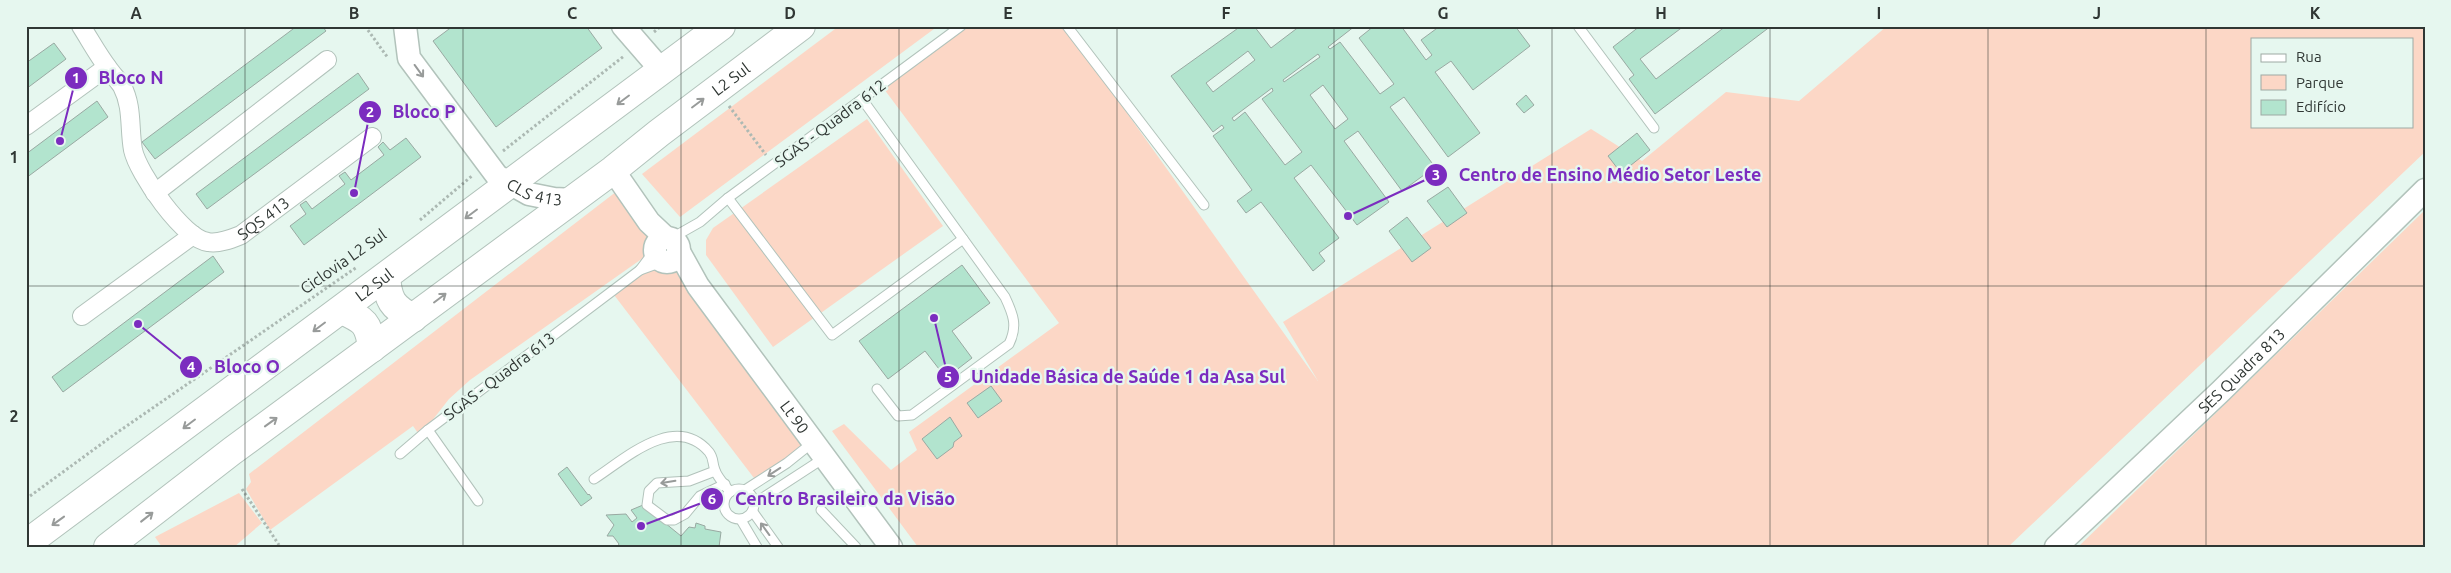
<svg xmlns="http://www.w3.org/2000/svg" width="2451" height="573" font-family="Ubuntu,sans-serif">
	<rect width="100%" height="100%" fill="#e6f7ef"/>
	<g fill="#fcd7c6" fill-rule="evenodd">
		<path d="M839,26H938L680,217L642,174Z"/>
		<path d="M961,26H1065L1318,381L1283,322L1591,129L1642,161L1726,92L1799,101L1887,26H2425V152L2008,547H918L832,431L844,424L891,470L917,450L909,432L1059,323L881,85ZM2252,39H2412V126H2252Z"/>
		<path d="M867,119L943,226L773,347L706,255V240L713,228Z"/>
		<path d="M621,188L654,242L652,249L643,258L470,380L449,399L420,436L413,426L270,530L246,489L251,482L249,474Z"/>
		<path d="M2425,210V547H2078Z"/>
		<path d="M662,262L698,286L813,443L754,478L611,291Z"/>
		<path d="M239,493L262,523L234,547H162L155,537Z"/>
	</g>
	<g fill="#b2e4ce" stroke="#99a9a2" fill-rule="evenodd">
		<path d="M297,26H322L326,31L155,159L142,142Z"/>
		<path d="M453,26H586L602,48L496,127L433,41Z"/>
		<path d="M1241,26H1254L1271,48L1300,26H1355L1328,47L1330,49L1340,42L1380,94L1394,84L1359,38L1374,26H1401L1426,60L1432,55L1421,40L1440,26H1515L1530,46L1473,90L1451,61L1435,72L1480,133L1448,157L1404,97L1390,107L1435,167L1402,191L1358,131L1344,141L1389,202L1357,225L1311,165L1294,178L1339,238L1319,253L1325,261L1313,271L1261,202L1246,213L1237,201L1252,190L1213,136L1224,128L1222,125L1213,132L1171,76ZM1248,51L1255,60L1213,92L1206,83ZM1318,54L1320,57L1284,82L1283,80ZM1323,85L1348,119L1335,129L1310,95ZM1272,88L1273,91L1262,99L1302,152L1285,165L1245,112L1234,121L1232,118Z"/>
		<path d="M1640,26H1684L1640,59L1656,79L1726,26H1771L1655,114L1629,79L1634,75L1613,47Z"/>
		<path d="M54,43L66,59L26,89V63Z"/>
		<path d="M358,73L369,89L207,209L196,194Z"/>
		<path d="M1526,95L1534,105L1524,113L1516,104Z"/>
		<path d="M97,101L108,117L26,178V154Z"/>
		<path d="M1637,133L1650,150L1621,173L1608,156Z"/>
		<path d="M406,138L421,157L304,245L290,226L306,214L300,205L306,201L312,209L345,184L339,176L345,172L351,180L384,155L378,147L383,142L390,150Z"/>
		<path d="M1448,187L1467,213L1447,227L1427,201Z"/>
		<path d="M1407,217L1431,248L1412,262L1389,231Z"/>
		<path d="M213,256L224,272L63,392L52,377Z"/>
		<path d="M962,265L990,303L952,331L972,358L946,378L925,351L888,379L859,341Z"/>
		<path d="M991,386L1002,401L978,418L967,403Z"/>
		<path d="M950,417L962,436L954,442L953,447L937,459L922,439Z"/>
		<path d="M567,467L588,495L589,494L592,498L581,506L558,474Z"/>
		<path d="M643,505L681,536L689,527L695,528L696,523L705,526V529L721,532L719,547H617L619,544L613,536H607L614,525L606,515L626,514L632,522L637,518L631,510Z"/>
	</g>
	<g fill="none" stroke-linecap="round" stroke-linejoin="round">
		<defs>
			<g id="service">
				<path d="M1067,26L1204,205"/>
				<path d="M1578,26L1654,128"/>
				<path d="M862,99L1005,297C1013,314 1018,326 1009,344L912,415L898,416L877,389"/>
				<path d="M728,198L832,335L963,239"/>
				<path d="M670,239L700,222L728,198L961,26"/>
				<path d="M640,270L655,250"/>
				<path d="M428,430L478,501"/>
				<path d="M400,454L428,430L640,270L662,262"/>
				<path d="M715,471L689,481L657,483L649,491L647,505L667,520H674L685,514L700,496L725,484"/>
				<path d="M594,479C625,459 675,412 709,452C714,458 712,463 715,470C717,477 725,485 730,492"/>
				<circle cx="739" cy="504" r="15"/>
				<path d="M745,490L787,463L812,443"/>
				<path d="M755,503L824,458"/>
				<path d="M821,510L856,547"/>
				<path d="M753,512L778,547"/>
				<path d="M741,520L757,547"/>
			</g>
			<g id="minor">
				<path id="s1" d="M81,26C90,40 98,55 108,68C112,74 118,80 122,86C133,107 129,128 133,150C138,173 183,239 208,242C219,244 231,239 241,235L372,137"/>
				<path d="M26,126L107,67"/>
				<path d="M155,193L327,60"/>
				<path d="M82,316L193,235"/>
			</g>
			<g id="tertiary">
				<path id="s2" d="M405,26L409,58L497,176L529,194L554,199L574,200"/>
				<path d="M623,26L662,71"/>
				<path d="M613,170L649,222L666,238"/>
				<circle cx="667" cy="250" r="12"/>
				<path id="s3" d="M678,250L698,286L891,547"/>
				<path id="s4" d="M2056,547L2221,391L2425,190"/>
			</g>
			<g id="primary">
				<path d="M386,277C388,300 392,307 413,318"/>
				<path d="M342,310C364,320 369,323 372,348"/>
				<path id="s5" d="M26,544L721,26"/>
				<path id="s6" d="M108,547L232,451L613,170L659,133L801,26"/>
			</g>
		</defs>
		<use href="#service" stroke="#b2c3bb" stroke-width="11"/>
		<use href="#minor" stroke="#b2c3bb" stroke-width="20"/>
		<use href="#tertiary" stroke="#b2c3bb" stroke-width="25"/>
		<use href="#primary" stroke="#b2c3bb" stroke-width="30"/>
		<g stroke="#acb9b3" stroke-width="3" stroke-dasharray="2.5 2.5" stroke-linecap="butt">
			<path d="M365,26L388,58"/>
			<path d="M654,32L661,26"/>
			<path d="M729,106L766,155"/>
			<path d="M503,151L624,56"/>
			<path d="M420,220L473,175"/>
			<path d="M242,489L279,545"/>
			<path d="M26,499L115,434L357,267"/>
		</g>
		<use href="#service" stroke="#fff" stroke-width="9"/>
		<use href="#minor" stroke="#fff" stroke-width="18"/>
		<use href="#tertiary" stroke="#fff" stroke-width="22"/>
		<use href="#primary" stroke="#fff" stroke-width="28"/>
	</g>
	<defs><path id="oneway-shaft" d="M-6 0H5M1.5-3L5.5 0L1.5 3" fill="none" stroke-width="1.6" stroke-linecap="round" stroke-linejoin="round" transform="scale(1.25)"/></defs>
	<g stroke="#989b9a">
		<use href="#oneway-shaft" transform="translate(419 71) rotate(54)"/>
		<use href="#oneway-shaft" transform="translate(623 100) rotate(143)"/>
		<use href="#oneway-shaft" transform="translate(698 103) rotate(-37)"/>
		<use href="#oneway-shaft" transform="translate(471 214) rotate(143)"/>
		<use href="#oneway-shaft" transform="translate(440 298) rotate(-37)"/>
		<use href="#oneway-shaft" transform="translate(319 327) rotate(143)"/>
		<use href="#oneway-shaft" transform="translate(271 422) rotate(-36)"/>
		<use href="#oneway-shaft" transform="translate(189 424) rotate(143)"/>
		<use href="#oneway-shaft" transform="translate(774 472) rotate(147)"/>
		<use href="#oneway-shaft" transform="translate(668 482) rotate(171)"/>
		<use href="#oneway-shaft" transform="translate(147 517) rotate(-38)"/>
		<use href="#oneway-shaft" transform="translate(58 521) rotate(144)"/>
		<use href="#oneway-shaft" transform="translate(765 529) rotate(-126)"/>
	</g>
	<path fill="none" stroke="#303734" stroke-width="1" stroke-opacity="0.55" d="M245,26V547M463,26V547M681,26V547M899,26V547M1117,26V547M1334,26V547M1552,26V547M1770,26V547M1988,26V547M2206,26V547M26,286H2425"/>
	<g text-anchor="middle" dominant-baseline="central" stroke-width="4.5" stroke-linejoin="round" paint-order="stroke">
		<g font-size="16" fill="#303734" stroke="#e6f7ef">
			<text stroke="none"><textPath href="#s6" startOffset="779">L2 Sul</textPath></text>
			<text transform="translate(830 123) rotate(-37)">SGAS - Quadra 612</text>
			<text stroke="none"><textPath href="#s2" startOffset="221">CLS 413</textPath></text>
			<text stroke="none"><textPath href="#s1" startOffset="322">SQS 413</textPath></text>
			<text transform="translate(343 261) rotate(-35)">Ciclovia L2 Sul</text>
			<text stroke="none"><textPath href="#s5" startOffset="434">L2 Sul</textPath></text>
			<text stroke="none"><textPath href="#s4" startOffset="256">SES Quadra 813</textPath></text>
			<text transform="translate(499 376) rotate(-37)">SGAS - Quadra 613</text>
			<text stroke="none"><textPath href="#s3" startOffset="204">Lt 90</textPath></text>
		</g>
	</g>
	<path fill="none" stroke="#7b2cbf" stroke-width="2" d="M60 141L76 78M354 193L370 112M1348 216L1436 175M138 324L191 367M934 318L948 377M641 526L712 499"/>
	<g fill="#7b2cbf" stroke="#e6f7ef" stroke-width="2">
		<circle cx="60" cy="141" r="5"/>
		<circle cx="354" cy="193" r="5"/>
		<circle cx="1348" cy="216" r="5"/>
		<circle cx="138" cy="324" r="5"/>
		<circle cx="934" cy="318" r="5"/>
		<circle cx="641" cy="526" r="5"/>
		<circle cx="76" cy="78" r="12"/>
		<circle cx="370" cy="112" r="12"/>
		<circle cx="1436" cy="175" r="12"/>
		<circle cx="191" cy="367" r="12"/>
		<circle cx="948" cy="377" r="12"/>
		<circle cx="712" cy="499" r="12"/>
	</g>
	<g font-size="15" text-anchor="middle" font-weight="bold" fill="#fff">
		<text x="76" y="83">1</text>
		<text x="370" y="117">2</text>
		<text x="1436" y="180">3</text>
		<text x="191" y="372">4</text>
		<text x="948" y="382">5</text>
		<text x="712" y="504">6</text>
	</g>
	<g font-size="18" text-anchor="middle" font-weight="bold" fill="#7b2cbf" stroke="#e6f7ef" stroke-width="4.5" stroke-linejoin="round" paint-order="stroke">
		<text x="131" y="84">Bloco N</text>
		<text x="424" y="118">Bloco P</text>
		<text x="1610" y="181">Centro de Ensino Médio Setor Leste</text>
		<text x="247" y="373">Bloco O</text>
		<text x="1128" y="383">Unidade Básica de Saúde 1 da Asa Sul</text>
		<text x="845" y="505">Centro Brasileiro da Visão</text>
	</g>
	<rect width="2451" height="573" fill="none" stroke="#e6f7ef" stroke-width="55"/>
	<rect x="2251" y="38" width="162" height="90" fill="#e6f7ef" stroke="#9daaa4"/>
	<rect x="2261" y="54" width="25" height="8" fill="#ffffff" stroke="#9daaa4"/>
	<text x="2296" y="62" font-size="15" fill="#303734">Rua</text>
	<rect x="2261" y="75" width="25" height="15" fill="#fcd7c6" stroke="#9daaa4"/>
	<text x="2296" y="88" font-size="15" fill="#303734">Parque</text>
	<rect x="2261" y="100" width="25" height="15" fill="#b2e4ce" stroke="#9daaa4"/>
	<text x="2296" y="112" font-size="15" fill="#303734">Edifício</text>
	<rect x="28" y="28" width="2396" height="518" fill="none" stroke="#303734" stroke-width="2"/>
	<g font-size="16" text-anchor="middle" font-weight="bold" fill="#303734">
		<text x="136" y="19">A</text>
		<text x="354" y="19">B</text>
		<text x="572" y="19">C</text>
		<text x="790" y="19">D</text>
		<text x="1008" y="19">E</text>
		<text x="1226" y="19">F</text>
		<text x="1443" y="19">G</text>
		<text x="1661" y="19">H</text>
		<text x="1879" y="19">I</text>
		<text x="2097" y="19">J</text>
		<text x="2315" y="19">K</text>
		<text x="14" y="163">1</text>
		<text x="14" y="422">2</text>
	</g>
</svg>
